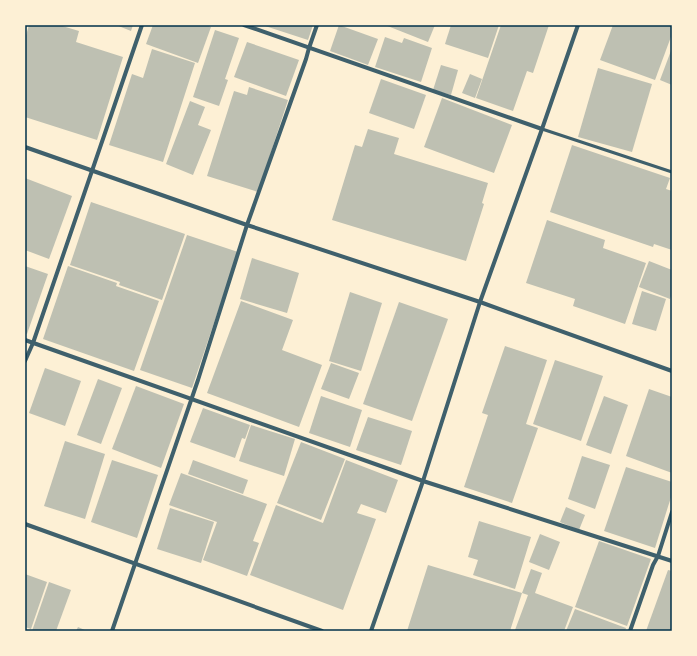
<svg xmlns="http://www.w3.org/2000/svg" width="697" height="656" font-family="'IBM Plex Sans',sans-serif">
	<rect width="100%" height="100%" fill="#fdf0d5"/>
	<g fill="#bec0b2">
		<path d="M29,25H59L79,31L76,42L123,57L97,140L25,117V39Z"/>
		<path d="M116,25H133L131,31Z"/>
		<path d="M153,25H206L211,27L198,63L146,44Z"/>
		<path d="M262,25H313L308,40Z"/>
		<path d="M339,25L378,39L368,65L330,51Z"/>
		<path d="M385,25H435L428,42Z"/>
		<path d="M451,25H499L488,58L445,44Z"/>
		<path d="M501,25H549L533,73L527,71L513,111L476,98Z"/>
		<path d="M613,25H672V34L655,80L600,60Z"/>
		<path d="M215,30L239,38L225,79L228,80L219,106L193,97Z"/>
		<path d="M385,37L402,43L404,38L432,48L421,82L375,67Z"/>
		<path d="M247,42L299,60L286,96L234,77Z"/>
		<path d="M672,48V85L660,80Z"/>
		<path d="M152,49L195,63L163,162L109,145L132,74L143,78Z"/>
		<path d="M441,65L458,70L451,95L433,90Z"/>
		<path d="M598,68L652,84L632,152L578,137Z"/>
		<path d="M470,74L482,79L475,98L462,93Z"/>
		<path d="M381,79L426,95L414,129L369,113Z"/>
		<path d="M249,87L288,100L258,192L207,176L234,91L247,95Z"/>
		<path d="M442,98L512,125L494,173L424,147Z"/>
		<path d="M190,101L205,107L198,125L211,130L193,175L166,164Z"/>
		<path d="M368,129L399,138L394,154L488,183L482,203L484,204L466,261L332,220L355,145L362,147Z"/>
		<path d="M572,145L670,178L666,189L672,191V250L654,244L653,247L550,212Z"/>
		<path d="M25,178L72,196L49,259L25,250Z"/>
		<path d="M91,202L185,234L162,300L119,285L120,282L70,265Z"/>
		<path d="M547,220L605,240L603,248L646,263L625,324L573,306L575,299L526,283Z"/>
		<path d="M187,235L238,252L192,388L140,370Z"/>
		<path d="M252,258L299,273L287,313L240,299Z"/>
		<path d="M649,261L672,270V293L670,299L639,287Z"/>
		<path d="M25,266L48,274L27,334L25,333Z"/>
		<path d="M68,266L117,283L116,286L159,301L134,371L43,339Z"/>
		<path d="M642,291L666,299L656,331L632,324Z"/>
		<path d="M350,292L382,303L361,371L329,361Z"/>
		<path d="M241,301L293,320L282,350L322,365L299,427L207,393Z"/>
		<path d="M399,302L448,319L412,421L363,404Z"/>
		<path d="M505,346L547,360L526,424L538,428L512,503L464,487L488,415L482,413Z"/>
		<path d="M555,360L603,376L581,441L533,424Z"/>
		<path d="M331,363L359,373L349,399L321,389Z"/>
		<path d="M45,368L81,381L65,426L29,413Z"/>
		<path d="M98,379L122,388L101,444L77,435Z"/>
		<path d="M136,386L184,404L161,468L112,449Z"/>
		<path d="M649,389L672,397V473L626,456Z"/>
		<path d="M321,396L362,410L350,447L309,433Z"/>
		<path d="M604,396L628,405L611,454L586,445Z"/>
		<path d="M203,408L250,425L245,439L242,438L235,458L190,442Z"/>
		<path d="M368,417L412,431L401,465L356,450Z"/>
		<path d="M251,425L295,439L284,476L239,461Z"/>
		<path d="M65,441L105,454L85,519L44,506Z"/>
		<path d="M301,442L345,459L321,520L277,503Z"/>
		<path d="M582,456L610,465L595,509L568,499Z"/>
		<path d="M112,460L158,475L137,538L91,522Z"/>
		<path d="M193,460L248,480L243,494L188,474Z"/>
		<path d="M346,460L398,480L386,513L361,504L357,513L376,519L343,610L250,575L276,505L323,523Z"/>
		<path d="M626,467L672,482V494L655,548L604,531Z"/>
		<path d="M181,473L267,504L253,541L259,543L247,576L203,560L217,522L169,505Z"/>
		<path d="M566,507L585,515L579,530L560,522Z"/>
		<path d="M170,508L214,522L201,563L157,549Z"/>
		<path d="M479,521L531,537L515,589L473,575L478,560L468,557Z"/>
		<path d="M540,534L560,542L549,570L529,562Z"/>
		<path d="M599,541L651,559L627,626L575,607Z"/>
		<path d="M428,565L522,593L531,569L542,573L535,593L573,607L564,631L515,630L528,595L522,593L510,631H407Z"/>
		<path d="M668,570L672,571V631H646Z"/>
		<path d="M25,574L47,582L31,629L25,627Z"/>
		<path d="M49,582L71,590L56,631H32Z"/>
		<path d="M575,609L626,628L625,631H566Z"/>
		<path d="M78,627L87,631H76Z"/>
	</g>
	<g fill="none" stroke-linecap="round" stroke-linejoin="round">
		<path stroke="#3f606c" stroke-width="3" d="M542,129L672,172"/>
		<g stroke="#3f606c" stroke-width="4">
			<path d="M244,25L542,129"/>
			<path d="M25,147L247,225L480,302L672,371"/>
			<path d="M25,340L423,481L672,561"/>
			<path d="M25,361L33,343L142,25"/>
			<path d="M25,524L322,631"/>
			<path d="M112,631L198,380L247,225L306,59L309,48L317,25"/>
			<path d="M371,631L423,481L480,302L542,129L578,25"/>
			<path d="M630,631L653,565L658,556L672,512"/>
		</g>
	</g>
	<rect width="697" height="656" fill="none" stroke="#fdf0d5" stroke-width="52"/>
	<rect x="26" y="26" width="645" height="604" fill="none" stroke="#003049" stroke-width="1.5"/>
</svg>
